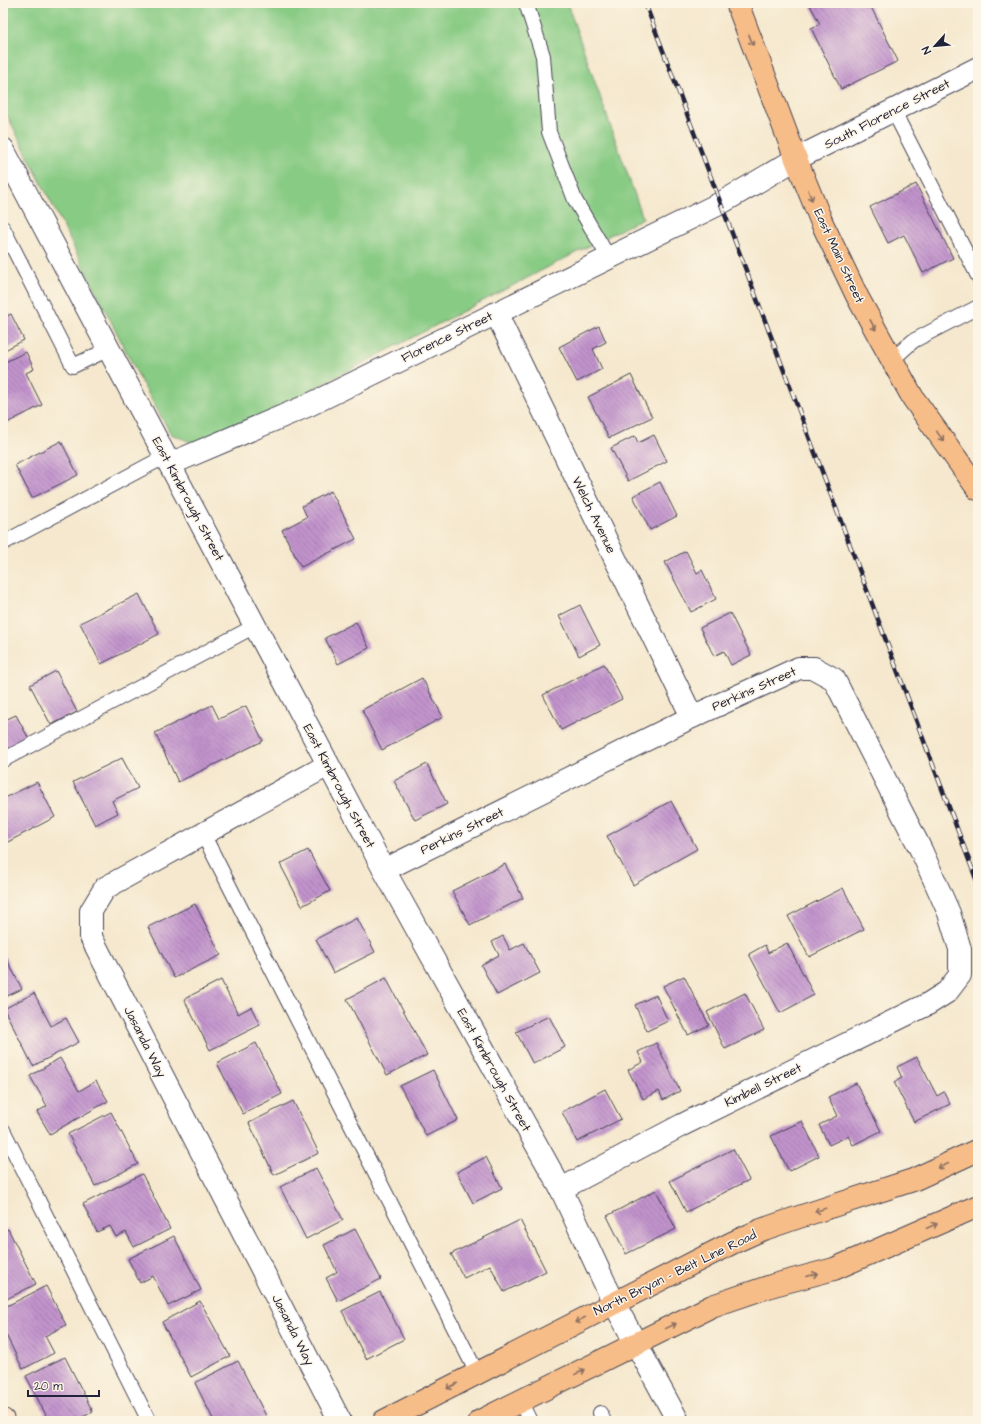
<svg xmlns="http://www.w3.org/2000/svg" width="981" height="1424" font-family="'Architects Daughter',sans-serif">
	<defs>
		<pattern id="building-back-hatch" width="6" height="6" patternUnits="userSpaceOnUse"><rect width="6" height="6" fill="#c193cc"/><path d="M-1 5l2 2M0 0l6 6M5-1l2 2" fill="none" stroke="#9c78a7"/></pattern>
	</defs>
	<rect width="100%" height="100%" fill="#fcf5e5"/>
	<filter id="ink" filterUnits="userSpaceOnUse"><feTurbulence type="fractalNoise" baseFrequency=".025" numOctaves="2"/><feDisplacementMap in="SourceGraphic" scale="8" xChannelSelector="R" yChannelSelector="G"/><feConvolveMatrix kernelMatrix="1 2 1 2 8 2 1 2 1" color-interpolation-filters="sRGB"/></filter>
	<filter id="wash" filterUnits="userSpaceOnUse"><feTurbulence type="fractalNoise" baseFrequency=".012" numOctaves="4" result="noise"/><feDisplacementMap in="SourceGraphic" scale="16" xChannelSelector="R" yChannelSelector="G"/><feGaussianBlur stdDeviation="0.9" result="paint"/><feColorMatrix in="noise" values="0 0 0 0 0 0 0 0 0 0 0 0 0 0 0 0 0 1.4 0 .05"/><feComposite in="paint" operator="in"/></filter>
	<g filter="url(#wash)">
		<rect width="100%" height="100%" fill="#f5e8ce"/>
		<path fill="#88cb84" stroke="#557660" d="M3,3H567L643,218L230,432L193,443L171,434L142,383L3,107Z"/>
		<g id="blocks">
			<g fill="url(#building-back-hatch)">
				<path d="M809,3H869L898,61L841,89L811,28L820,24Z"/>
				<path d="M916,184L953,258L923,273L904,235L888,243L870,207Z"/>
				<path d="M11,314L24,340L3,351V318Z"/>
				<path d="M599,326L606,342L593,349L602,369L577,382L559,347Z"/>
				<path d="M26,352L34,369L26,373L42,405L3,425V363Z"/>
				<path d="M631,375L652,417L609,438L588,397Z"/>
				<path d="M654,435L667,461L628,481L611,448L635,436L638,443Z"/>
				<path d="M61,441L78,475L32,498L15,465Z"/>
				<path d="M660,482L677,516L650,530L633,496Z"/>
				<path d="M331,491L356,539L301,567L282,530L307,517L302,506Z"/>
				<path d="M686,551L697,573L702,570L716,599L691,612L665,562Z"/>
				<path d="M139,594L159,634L101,664L80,623Z"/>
				<path d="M580,605L600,645L579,656L559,616Z"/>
				<path d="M730,613L751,655L731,665L724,651L714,656L700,628Z"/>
				<path d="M356,622L369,648L338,664L325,638Z"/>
				<path d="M604,664L622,699L561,730L543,695Z"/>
				<path d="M56,671L77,712L51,725L30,685Z"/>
				<path d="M422,678L443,717L382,750L362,710Z"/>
				<path d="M212,705L219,719L246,706L263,741L178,782L155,733Z"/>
				<path d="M16,715L31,743L7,755L3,748V721Z"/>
				<path d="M122,758L138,788L112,801L118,813L95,825L73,782Z"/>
				<path d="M427,764L447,804L415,820L394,781Z"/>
				<path d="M37,782L55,817L4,844L3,799Z"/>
				<path d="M671,801L697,849L633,885L607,836Z"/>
				<path d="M308,850L330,891L302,906L280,864Z"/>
				<path d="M505,864L523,898L470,925L452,891Z"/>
				<path d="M843,888L864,929L809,957L788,916Z"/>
				<path d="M195,904L221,955L174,978L148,927Z"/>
				<path d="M357,918L375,952L333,973L316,939Z"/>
				<path d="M503,936L510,950L524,943L540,973L497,995L481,965L499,955L492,942Z"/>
				<path d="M787,943L814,995L780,1013L749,954L765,945L768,953Z"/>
				<path d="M3,952L22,989L3,998Z"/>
				<path d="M684,976L709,1025L688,1035L663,986Z"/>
				<path d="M386,978L427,1055L387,1075L347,999Z"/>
				<path d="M221,980L238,1014L251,1007L260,1025L210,1050L184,999Z"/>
				<path d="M34,993L51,1026L66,1018L79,1042L33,1066L4,1009Z"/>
				<path d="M745,993L764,1030L725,1049L707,1012Z"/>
				<path d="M656,995L668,1021L647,1031L635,1005Z"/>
				<path d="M549,1016L565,1047L533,1064L516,1032Z"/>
				<path d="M256,1043L282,1094L243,1114L217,1063Z"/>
				<path d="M656,1043L680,1091L663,1100L659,1091L643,1099L628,1070L643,1062L638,1052Z"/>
				<path d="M917,1057L937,1096L944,1092L950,1104L914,1122L894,1082L902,1078L897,1067Z"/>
				<path d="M60,1058L79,1091L96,1081L108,1101L50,1134L37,1112L47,1106L30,1076Z"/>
				<path d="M433,1070L458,1120L426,1136L400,1086Z"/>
				<path d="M856,1083L881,1131L853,1145L848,1136L829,1145L819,1125L837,1116L828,1097Z"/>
				<path d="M605,1089L621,1119L577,1142L562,1112Z"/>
				<path d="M293,1101L319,1153L274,1175L249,1123Z"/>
				<path d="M111,1112L138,1164L95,1186L68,1134Z"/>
				<path d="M802,1121L819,1156L789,1171L771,1136Z"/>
				<path d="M733,1149L749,1180L686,1212L670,1181Z"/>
				<path d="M486,1157L502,1188L473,1203L457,1172Z"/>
				<path d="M316,1168L343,1220L306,1239L280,1187Z"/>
				<path d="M142,1174L170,1229L134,1247L126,1232L116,1237L110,1226L97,1232L83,1204Z"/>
				<path d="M656,1190L676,1229L626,1254L607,1216Z"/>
				<path d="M520,1220L546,1271L504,1292L490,1265L464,1278L451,1254Z"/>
				<path d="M8,1229L36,1284L3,1301V1231Z"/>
				<path d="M355,1229L381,1279L338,1301L326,1278L337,1272L324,1245Z"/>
				<path d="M174,1236L201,1290L168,1306L153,1276L140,1283L128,1259Z"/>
				<path d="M46,1286L66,1325L45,1336L54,1353L23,1369L3,1329V1308Z"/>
				<path d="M380,1292L404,1339L366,1359L342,1311Z"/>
				<path d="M200,1301L230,1356L191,1377L162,1322Z"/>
				<path d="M65,1357L93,1412L74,1421H49L26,1376Z"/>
				<path d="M238,1361L266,1416L255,1421H214L195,1383Z"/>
			</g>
		</g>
	</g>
	<g filter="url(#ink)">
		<use href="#blocks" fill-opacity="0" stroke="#424051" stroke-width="1"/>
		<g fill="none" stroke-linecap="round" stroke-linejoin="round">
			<defs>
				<g id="service">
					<path d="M526,3L543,56L549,132L575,200L609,258"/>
					<path d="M893,110L978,276"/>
					<path d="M3,228L73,366L109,349"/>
					<path d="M892,360L913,341L978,307"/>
					<path d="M3,543L166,456"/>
					<path d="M3,760L255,626"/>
					<path d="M203,834L477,1373"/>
					<path d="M3,1130L149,1421"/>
					<path d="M520,1401L530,1421"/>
					<path d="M600,1413L604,1421"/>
				</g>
				<g id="minor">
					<path d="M3,149L384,870L561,1189L614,1303L678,1421"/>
					<path d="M496,313L692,717"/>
					<path d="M170,464L309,405L721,203L796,159L978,68"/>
					<path d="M328,765L105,888L91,911V937L340,1421"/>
					<path d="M384,870L692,717L799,668H814L834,679L921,850L949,913L960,949V975L947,992L928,1004L682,1125L561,1189"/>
				</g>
				<path id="secondary" d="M3,1420V1421"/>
				<g id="primary">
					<path d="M737,3L796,159L822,223L858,298L913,398L978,489"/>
					<path d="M384,1421L732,1243L761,1230L799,1217L913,1180L978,1150"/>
					<path d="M480,1421L712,1306L774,1285L834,1269L978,1206"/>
				</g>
			</defs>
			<use href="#service" stroke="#424051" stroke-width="16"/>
			<use href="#minor" stroke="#424051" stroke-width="24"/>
			<use href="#secondary" stroke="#424051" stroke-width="24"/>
			<use href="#primary" stroke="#424051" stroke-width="24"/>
			<use href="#service" stroke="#fff" stroke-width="14"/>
			<use href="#minor" stroke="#fff" stroke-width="22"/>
			<use href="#secondary" stroke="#fce5cf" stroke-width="22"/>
			<use href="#primary" stroke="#f7bd88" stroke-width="22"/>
			<defs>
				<path id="rail" d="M645,3L978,884"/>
			</defs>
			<use href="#rail" stroke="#22223b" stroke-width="4.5"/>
			<use href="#rail" stroke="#fcf5e5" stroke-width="3" stroke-dasharray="9" stroke-linecap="butt"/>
		</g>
		<defs><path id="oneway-shaft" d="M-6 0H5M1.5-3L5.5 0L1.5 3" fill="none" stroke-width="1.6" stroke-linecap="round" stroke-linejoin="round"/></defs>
		<g stroke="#8c7062">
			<use href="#oneway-shaft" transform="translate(751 40) rotate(69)"/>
			<use href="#oneway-shaft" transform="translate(810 195) rotate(68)"/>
			<use href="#oneway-shaft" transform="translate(873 325) rotate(61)"/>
			<use href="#oneway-shaft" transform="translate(940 436) rotate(54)"/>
			<use href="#oneway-shaft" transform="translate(943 1166) rotate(155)"/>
			<use href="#oneway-shaft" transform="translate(820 1210) rotate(162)"/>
			<use href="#oneway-shaft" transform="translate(932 1226) rotate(-23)"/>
			<use href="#oneway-shaft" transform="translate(812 1275) rotate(-15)"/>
			<use href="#oneway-shaft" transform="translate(580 1320) rotate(153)"/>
			<use href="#oneway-shaft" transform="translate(671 1326) rotate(-26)"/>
			<use href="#oneway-shaft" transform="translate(580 1372) rotate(-26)"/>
			<use href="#oneway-shaft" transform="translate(452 1386) rotate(153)"/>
		</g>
	</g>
	<g text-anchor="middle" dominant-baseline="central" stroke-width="3" stroke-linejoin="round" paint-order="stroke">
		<g font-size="13" fill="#22223b" stroke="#fcf5e5">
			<text transform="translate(887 114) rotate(-27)">South Florence Street</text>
			<text transform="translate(839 256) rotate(65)">East Main Street</text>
			<text transform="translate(447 337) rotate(-26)">Florence Street</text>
			<text transform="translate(188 499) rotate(62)">East Kimbrough Street</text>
			<text transform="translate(594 515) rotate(64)">Welch Avenue</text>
			<text transform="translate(754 689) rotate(-24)">Perkins Street</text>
			<text transform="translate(339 786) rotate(62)">East Kimbrough Street</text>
			<text transform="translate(462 831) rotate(-26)">Perkins Street</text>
			<text transform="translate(145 1042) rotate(63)">Jasanda Way</text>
			<text transform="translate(494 1070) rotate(61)">East Kimbrough Street</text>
			<text transform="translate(763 1085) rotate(-26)">Kimbell Street</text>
			<text transform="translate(675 1273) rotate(-26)">North Bryan - Belt Line Road</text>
			<text transform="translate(293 1330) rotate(63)">Jasanda Way</text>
		</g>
	</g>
	<rect width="981" height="1424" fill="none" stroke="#fcf5e5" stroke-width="16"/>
	<g transform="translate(935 46) rotate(243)" stroke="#fcf5e5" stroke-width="3" paint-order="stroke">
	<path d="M0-3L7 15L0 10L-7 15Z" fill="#22223b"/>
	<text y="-6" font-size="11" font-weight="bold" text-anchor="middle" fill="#22223b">N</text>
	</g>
	<path d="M28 1390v6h71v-6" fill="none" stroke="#22223b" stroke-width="2"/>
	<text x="34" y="1390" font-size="12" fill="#22223b" stroke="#fcf5e5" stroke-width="3" paint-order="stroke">20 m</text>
</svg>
